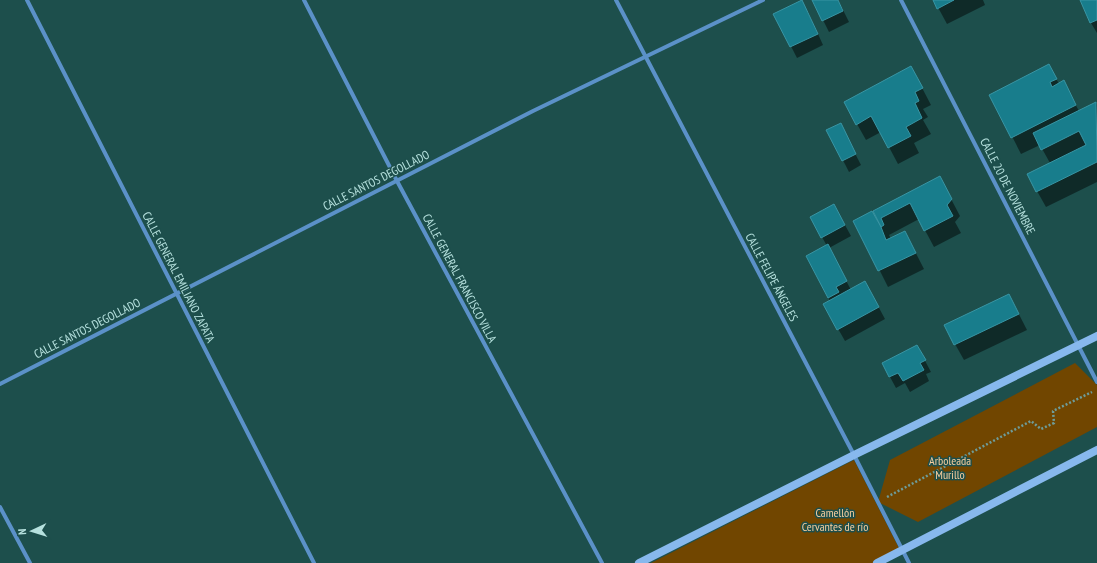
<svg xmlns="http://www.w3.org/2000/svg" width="1097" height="563" font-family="'PT Sans Narrow',sans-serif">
	<rect width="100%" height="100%" fill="#1d4f4c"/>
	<g fill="#714600">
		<path d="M1075,363L1097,385V427L918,522L878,502L890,460Z"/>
		<path d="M854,460L900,550L874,563H651Z"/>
	</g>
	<g fill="#0007">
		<path d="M813,0H838L849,22L829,32Z"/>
		<path d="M934,0H983L985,5L947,24Z"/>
		<path d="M1081,0H1097V33L1091,23Z"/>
		<path d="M808,12L823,45L797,58L775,15Z"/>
		<path d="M1049,65L1059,84L1063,82L1079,111L1096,103L1097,105V182L1046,207L1037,191L1050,163L1040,145L1021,154L991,95Z"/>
		<path d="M920,84L931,105L923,109L928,117L923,120L931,134L914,143L919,153L898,164L881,132L866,140L857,124Z"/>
		<path d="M828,131L846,136L861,165L849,172Z"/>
		<path d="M940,178L960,216L955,222L961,233L934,247L919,219L889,235L891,239L905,232L924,269L888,287L855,221L878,223H879L874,211Z"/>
		<path d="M834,205L851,236L829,248L851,290L871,293L885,319L845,341L824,304L830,301L807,256L827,246L822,237Z"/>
		<path d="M1009,295L1027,330L964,360L955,344Z"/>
		<path d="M923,357L931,372L926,374L929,381L910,392L905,383L896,388L883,364Z"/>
	</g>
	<g fill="#187d8c" stroke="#3895a4">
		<path d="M802,0L818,34L790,47L773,14Z"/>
		<path d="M812,0H838L843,11L822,21Z"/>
		<path d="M933,0H954L937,9Z"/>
		<path d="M1080,0H1097V20L1090,23Z"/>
		<path d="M1049,64L1057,79L1050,82L1052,87L1064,80L1076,105L1011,138L989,95Z"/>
		<path d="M911,66L923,88L915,92L919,101L915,103L922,118L906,127L911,136L888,148L871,116L856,125L844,102Z"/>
		<path d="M1096,102L1097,162L1036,192L1027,174L1086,145L1079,131L1041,150L1033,133Z"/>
		<path d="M841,123L856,154L842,161L826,130Z"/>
		<path d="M940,176L952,199L947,205L953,216L924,231L910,203L881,218L884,225L881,227L873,211Z"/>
		<path d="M834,204L845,225L821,238L810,217Z"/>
		<path d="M872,211L881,227L886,240L905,231L916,253L878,271L853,221Z"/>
		<path d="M828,244L847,281L836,287L839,292L828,298L806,256Z"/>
		<path d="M865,281L879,307L837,330L823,304Z"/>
		<path d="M1009,294L1019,314L954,345L944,325Z"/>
		<path d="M917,345L926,360L920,363L924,370L903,381L898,373L889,377L882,363Z"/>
	</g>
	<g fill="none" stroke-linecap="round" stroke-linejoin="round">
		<path stroke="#6e9c99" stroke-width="2.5" stroke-dasharray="2 2" stroke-linecap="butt" d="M887,497L1031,421L1041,429L1054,423L1053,411L1092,392"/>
		<g stroke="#5b91c8" stroke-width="4">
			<path d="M27,0L314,563"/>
			<path d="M304,0L397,181L602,563"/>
			<path d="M616,0L854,455L909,563"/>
			<path d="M901,0L1097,382"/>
			<path d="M0,384L533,111L763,0"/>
			<path d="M0,507L30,563"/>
		</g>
		<g stroke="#87b8ed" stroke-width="8">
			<path d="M639,563L854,455L1097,336"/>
			<path d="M877,563L1097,450"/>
		</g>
	</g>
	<g text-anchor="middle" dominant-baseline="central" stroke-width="3" stroke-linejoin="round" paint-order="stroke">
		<g font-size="12" fill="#b6e1de" stroke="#1d4f4c">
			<text transform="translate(376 180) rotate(-27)">CALLE SANTOS DEGOLLADO</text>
			<text transform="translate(1008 186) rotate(63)">CALLE 20 DE NOVIEMBRE</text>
			<text transform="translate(179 277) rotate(63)">CALLE GENERAL EMILIANO ZAPATA</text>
			<text transform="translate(772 277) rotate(62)">CALLE FELIPE ÁNGELES</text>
			<text transform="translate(460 278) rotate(62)">CALLE GENERAL FRANCISCO VILLA</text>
			<text transform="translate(87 328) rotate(-27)">CALLE SANTOS DEGOLLADO</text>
		</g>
		<g font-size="12" fill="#f8ce9e" stroke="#1d4f4c">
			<text x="950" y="460">Arboleada<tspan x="950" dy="14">Murillo</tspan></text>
			<text x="835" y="512">Camellón<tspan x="835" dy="14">Cervantes de río</tspan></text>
		</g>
	</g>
	<g transform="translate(32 531) rotate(266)" stroke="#1d4f4c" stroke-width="3" paint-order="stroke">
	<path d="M0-3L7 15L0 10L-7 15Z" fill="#b6e1de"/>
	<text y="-6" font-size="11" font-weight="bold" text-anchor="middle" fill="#b6e1de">N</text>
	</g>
</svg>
